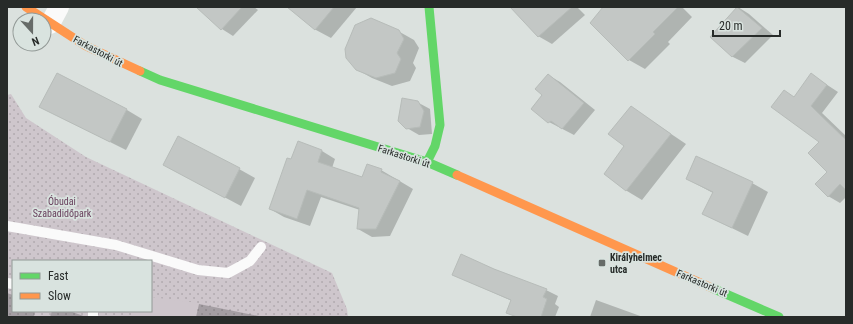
<svg xmlns="http://www.w3.org/2000/svg" width="853" height="324" font-family="'Roboto Condensed',sans-serif">
	<defs>
		<pattern id="grass-dots" width="8" height="8" patternUnits="userSpaceOnUse"><rect width="8" height="8" fill="#cec6cc"/><path d="M2 2h.1M6 6h.1" fill="none" stroke="#b1aaaf" stroke-width="1.8" stroke-linecap="round"/></pattern>
	</defs>
	<rect width="100%" height="100%" fill="#dbe1de"/>
	<path fill="url(#grass-dots)" fill-rule="evenodd" d="M11,94L26,118L86,157L332,273L347,309L348,317H7V95ZM13,261H151V311H13Z"/>
	<path fill="#cec6cc" d="M151,297L198,303L195,317H137L136,311H151Z"/>
	<g fill="#0003">
		<path d="M198,7H254L258,10L233,36L222,29Z"/>
		<path d="M289,7H357L331,38L316,30Z"/>
		<path d="M512,7H577L585,15L552,44L538,36Z"/>
		<path d="M613,7H682L692,17L668,42L670,44L645,69L629,60L594,26Z"/>
		<path d="M738,7L749,14L773,35L745,63L733,57L711,37Z"/>
		<path d="M398,31L414,40L419,48L413,63L416,68L410,81L392,86L372,78L356,69Z"/>
		<path d="M548,75L560,82L595,110L574,135L549,122L532,108L543,94Z"/>
		<path d="M812,75L838,92L822,113L846,136V197L840,203L828,196L829,172L821,142L795,98Z"/>
		<path d="M417,102L430,109L432,134L419,135L407,128Z"/>
		<path d="M631,107L686,144L642,200L627,191L605,174L625,146Z"/>
		<path d="M127,110L142,119L126,150L56,115Z"/>
		<path d="M322,151L335,159L332,168L362,178L381,170L413,189L390,236L372,237L358,229L360,210L321,197L310,226L284,217L270,209L292,160Z"/>
		<path d="M164,165L239,169L255,178L241,206Z"/>
		<path d="M687,179L752,183L768,192L748,236L703,214L713,193Z"/>
		<path d="M461,256L546,290L558,296L555,304L559,307L555,317H516L508,312L512,301L453,275Z"/>
		<path d="M7,293L13,295V311H35L34,317H7Z"/>
		<path d="M596,300L643,317H590Z"/>
		<path d="M199,304L264,317H196Z"/>
		<path d="M52,311H70L86,317H50Z"/>
	</g>
	<g fill="#c3c7c5" stroke="#b7bcb9">
		<path d="M196,7H242L221,30Z"/>
		<path d="M287,7H334L315,30Z"/>
		<path d="M510,7H572L538,37Z"/>
		<path d="M603,7H678L653,32L655,34L628,61L590,23Z"/>
		<path d="M737,7L762,28L732,57L710,37Z"/>
		<path d="M371,18L399,30L404,39L397,53L401,59L395,73L376,78L356,70L346,58L345,49L355,25Z"/>
		<path d="M57,73L127,109L110,142L39,107Z"/>
		<path d="M811,73L827,85L811,106L846,140V190L840,184L828,197L815,184L827,172L808,153L819,142L771,107L784,90L794,97Z"/>
		<path d="M548,74L584,103L562,129L551,121L548,123L531,109L542,95L535,89Z"/>
		<path d="M402,98L418,101L424,111L420,127L406,129L398,121Z"/>
		<path d="M631,106L671,134L626,191L604,174L624,146L608,134Z"/>
		<path d="M178,136L240,168L225,198L163,165Z"/>
		<path d="M298,141L322,150L318,162L362,177L367,164L382,169L381,172L400,181L376,229H357L359,208L307,190L297,219L269,209L287,158L291,159Z"/>
		<path d="M696,156L753,182L732,228L702,214L713,192L686,179Z"/>
		<path d="M461,254L494,269L547,289L543,297L547,299L541,317H517L506,313L511,300L452,275Z"/>
	</g>
	<g fill="none" stroke-linecap="round" stroke-linejoin="round">
		<g stroke="#fafafa" stroke-width="10">
			<path d="M7,226L116,245L198,270L228,273L250,261L261,247"/>
			<path d="M7,283L13,284"/>
			<path d="M93,311V317"/>
		</g>
		<path stroke="#fafafa" stroke-width="20" d="M50,24L59,7"/>
		<g stroke="#63d668" stroke-width="9">
			<path d="M140,71L160,80L427,162L457,175"/>
			<path d="M427,162L435,146L440,125L429,7"/>
			<path d="M712,288L779,317"/>
		</g>
		<g stroke="#ff974d" stroke-width="9">
			<path d="M26,7L86,46L140,71"/>
			<path d="M457,175L712,288"/>
		</g>
	</g>
	<rect fill="#666b68" stroke="#d9e3df" stroke-width="1.5" x="598" y="259" width="8" height="8" rx="2"/>
	<g text-anchor="middle" dominant-baseline="central" stroke-width="3.5" stroke-linejoin="round" paint-order="stroke">
		<g font-size="10" fill="#272b29" stroke="#d9e3df">
			<text transform="translate(98 51) rotate(28)">Farkastorki út</text>
			<text transform="translate(404 156) rotate(18)">Farkastorki út</text>
			<text transform="translate(702 283) rotate(23)">Farkastorki út</text>
		</g>
		<g font-size="10" fill="#673e5b" stroke="#d9e3df">
			<text x="62" y="201">Óbudai<tspan x="62" dy="12">Szabadidőpark</tspan></text>
		</g>
		<g font-size="10" font-weight="bold" fill="#272b29" stroke="#d9e3df" text-anchor="start">
			<text x="610" y="257">Királyhelmec<tspan x="610" dy="12">utca</tspan></text>
		</g>
	</g>
	<rect width="853" height="324" fill="none" stroke="#272b29" stroke-width="16"/>
	<rect x="12" y="260" width="140" height="52" fill="#d9e3df" stroke="#929996"/>
	<rect x="20" y="273" width="20" height="6" fill="#63d668" stroke="#929996"/>
	<text x="48" y="280" font-size="12" fill="#272b29">Fast</text>
	<rect x="20" y="293" width="20" height="6" fill="#ff974d" stroke="#929996"/>
	<text x="48" y="300" font-size="12" fill="#272b29">Slow</text>
	<g transform="translate(32 32) rotate(159)"><circle r="19" fill="#d9e3df" stroke="#929996"/>
	<path d="M0-3L7 15L0 10L-7 15Z" fill="#666b68"/>
	<text y="-6" font-size="11" font-weight="bold" text-anchor="middle" fill="#272b29">N</text>
	</g>
	<path d="M713 30v6h67v-6" fill="none" stroke="#272b29" stroke-width="2"/>
	<text x="719" y="30" font-size="12" fill="#272b29" stroke="#d9e3df" stroke-width="3" paint-order="stroke">20 m</text>
</svg>
